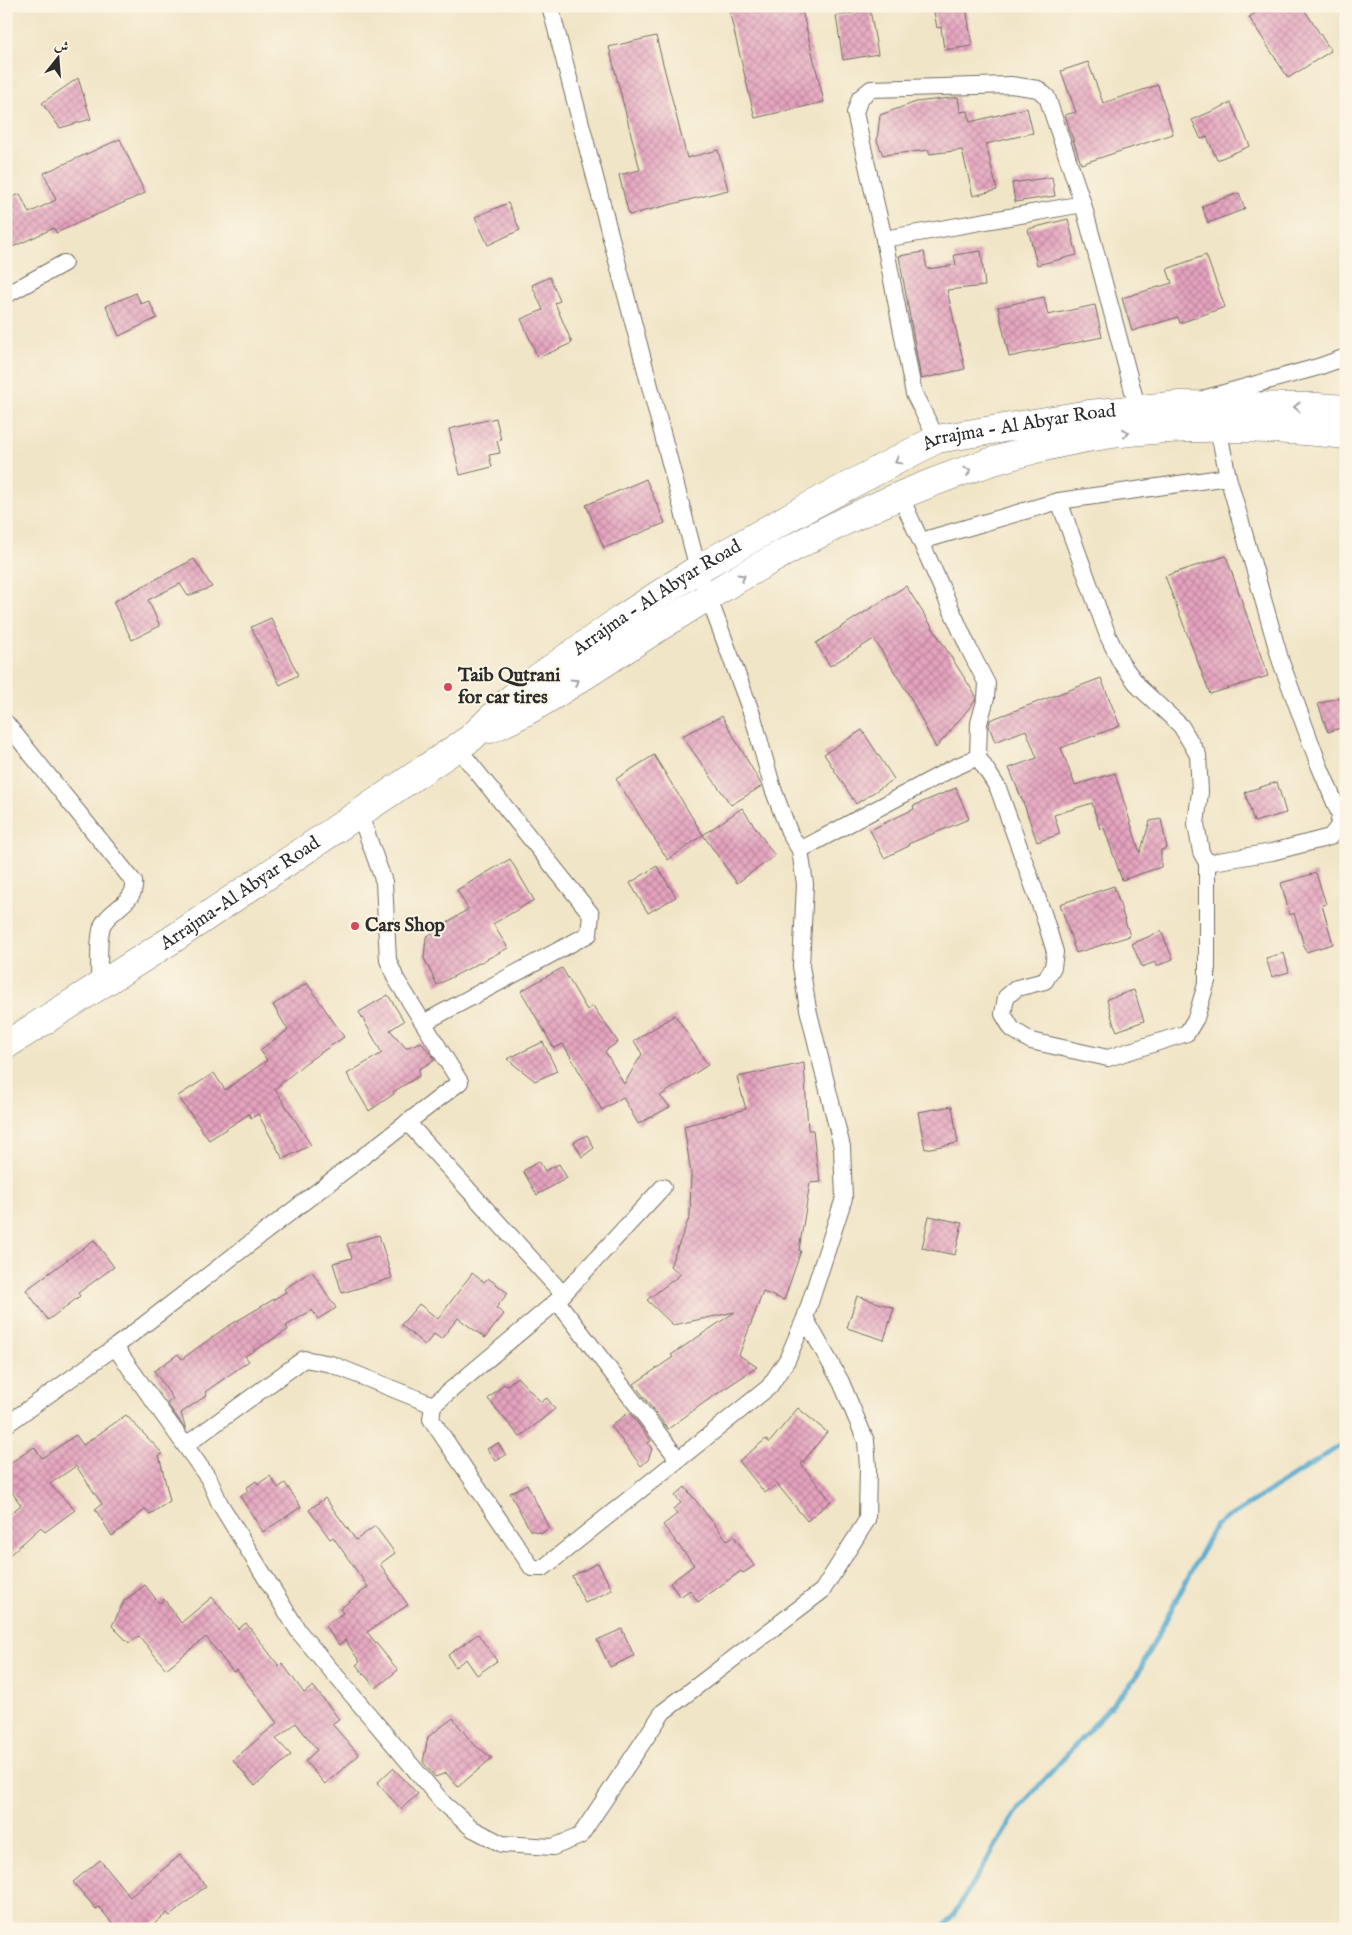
<svg xmlns="http://www.w3.org/2000/svg" width="1352" height="1935" font-family="'IM FELL English',Amiri,serif">
	<defs>
		<pattern id="building-cross-hatch" width="8" height="8" patternUnits="userSpaceOnUse" patternTransform="scale(1.25)"><rect width="8" height="8" fill="#e5a3bf"/><path d="M0 0l8 8M0 8l8-8" fill="none" stroke="#ba859b"/></pattern>
	</defs>
	<rect width="100%" height="100%" fill="#fcf5e5"/>
	<filter id="ink" filterUnits="userSpaceOnUse"><feTurbulence type="fractalNoise" baseFrequency=".02" numOctaves="2"/><feDisplacementMap in="SourceGraphic" scale="10" xChannelSelector="R" yChannelSelector="G"/><feConvolveMatrix kernelMatrix="1 2 1 2 8 2 1 2 1" color-interpolation-filters="sRGB"/></filter>
	<filter id="wash" filterUnits="userSpaceOnUse"><feTurbulence type="fractalNoise" baseFrequency=".0096" numOctaves="4" result="noise"/><feDisplacementMap in="SourceGraphic" scale="20" xChannelSelector="R" yChannelSelector="G"/><feGaussianBlur stdDeviation="1.12" result="paint"/><feColorMatrix in="noise" values="0 0 0 0 0 0 0 0 0 0 0 0 0 0 0 0 0 1.4 0 .05"/><feComposite in="paint" operator="in"/></filter>
	<g filter="url(#wash)">
		<rect width="100%" height="100%" fill="#f1e5c7"/>
		<g fill="none" stroke-linecap="round" stroke-linejoin="round">
			<path stroke="#4fa8cd" stroke-width="5" d="M942,1929L952,1917L1019,1808L1135,1679L1215,1526L1346,1442"/>
		</g>
		<g id="blocks">
			<g fill="url(#building-cross-hatch)">
				<path d="M728,6H801L824,102L755,118Z"/>
				<path d="M933,6H966L972,46L944,50L941,27L937,28Z"/>
				<path d="M1265,6H1302L1331,51L1288,78L1249,17Z"/>
				<path d="M870,10L878,54L843,60L836,16Z"/>
				<path d="M656,36L687,158L718,150L728,190L629,215L619,175L640,170L609,47Z"/>
				<path d="M1088,62L1103,103L1158,85L1173,134L1081,164L1065,115L1076,112L1061,71Z"/>
				<path d="M78,78L91,119L60,128L42,103Z"/>
				<path d="M958,97L960,112L968,111L970,122L1027,108L1033,133L986,144L997,190L973,196L962,150L929,154V150L883,155L877,141L880,115L916,102Z"/>
				<path d="M1231,103L1250,146L1217,160L1207,137L1201,139L1192,120Z"/>
				<path d="M120,139L145,193L56,233L54,228L6,250V200L20,194L29,213L56,200L44,173Z"/>
				<path d="M1052,177L1055,196L1015,202L1012,183Z"/>
				<path d="M1239,193L1245,209L1208,223L1202,206Z"/>
				<path d="M508,203L520,230L488,245L475,217Z"/>
				<path d="M1068,219L1077,255L1037,265L1028,229Z"/>
				<path d="M981,251L985,286L947,290L965,369L921,379L899,256L924,252L927,269L956,265L954,255Z"/>
				<path d="M1206,255L1225,307L1180,323L1178,317L1132,331L1122,298L1172,283L1167,269Z"/>
				<path d="M550,277L560,301L555,303L572,343L538,358L521,319L543,310L532,285Z"/>
				<path d="M136,293L141,304L149,301L157,318L119,336L106,306Z"/>
				<path d="M1044,297L1048,315L1095,305L1102,337L1009,357L998,307Z"/>
				<path d="M496,418L501,440L497,441L500,453L489,455L492,467L460,475L449,429Z"/>
				<path d="M646,479L665,523L604,548L586,505Z"/>
				<path d="M1226,556L1268,676L1210,694L1165,576Z"/>
				<path d="M194,559L212,587L188,596L180,584L148,600L160,626L132,640L113,602Z"/>
				<path d="M906,586L976,696L975,701L936,748L909,695L874,639L830,666L816,643Z"/>
				<path d="M271,618L298,675L280,685L251,627Z"/>
				<path d="M1101,678L1120,726L1061,748L1075,785L1115,773L1140,853L1150,821L1161,819L1167,848L1161,850V867L1122,880L1104,828L1100,829L1092,803L1054,815L1060,834L1037,842L1025,807L1009,768L1037,758L1026,730L995,742L989,726L990,720Z"/>
				<path d="M1346,695V726L1328,732L1318,704Z"/>
				<path d="M722,716L762,786L731,805L682,736Z"/>
				<path d="M862,730L894,779L856,804L824,754Z"/>
				<path d="M654,755L703,835L668,860L616,779Z"/>
				<path d="M1277,782L1286,813L1254,822L1245,792Z"/>
				<path d="M956,788L969,819L908,844L909,846L884,858L870,830L914,809L913,806Z"/>
				<path d="M742,808L775,856L737,883L703,835Z"/>
				<path d="M510,859L534,900L493,924L508,948L437,985L424,958L426,937L468,909L457,890Z"/>
				<path d="M657,866L676,897L648,913L630,883Z"/>
				<path d="M1316,873L1326,904L1322,905L1333,944L1306,952L1294,913L1290,915L1281,883Z"/>
				<path d="M1114,886L1130,936L1076,953L1060,904Z"/>
				<path d="M1161,931L1173,959L1157,966L1155,962L1142,967L1132,944Z"/>
				<path d="M1284,953L1289,972L1272,977L1266,958Z"/>
				<path d="M562,968L587,1010L593,1006L618,1042L605,1051L624,1084L642,1054L634,1041L675,1015L708,1065L660,1096L670,1107L638,1124L623,1097L602,1110L563,1044L554,1048L521,991Z"/>
				<path d="M307,983L344,1037L304,1064L275,1089L311,1145L283,1159L258,1114L251,1118L249,1114L209,1140L178,1096L214,1073L225,1090L267,1060L260,1050L288,1030L273,1005Z"/>
				<path d="M1134,990L1144,1021L1117,1031L1113,1022L1107,999Z"/>
				<path d="M388,995L404,1021L390,1030L406,1048L421,1042L435,1060L419,1069V1076L393,1092L394,1094L369,1111L347,1074L382,1053L359,1012Z"/>
				<path d="M543,1042L557,1071L535,1081L507,1059Z"/>
				<path d="M804,1063L808,1130H813L817,1165L821,1182L810,1183L799,1250L801,1251L784,1300L763,1292L739,1355L757,1367L705,1402L668,1429L634,1384L673,1357L671,1355L735,1312L673,1325L647,1300L681,1274L670,1266L690,1216L691,1174L684,1126L746,1109L737,1077Z"/>
				<path d="M952,1106L958,1143L925,1149L918,1112Z"/>
				<path d="M587,1135L594,1148L582,1157L574,1142Z"/>
				<path d="M539,1161L545,1171L559,1164L567,1178L537,1195L523,1171Z"/>
				<path d="M929,1216L962,1223L955,1255L922,1248Z"/>
				<path d="M379,1235L392,1278L342,1293L333,1263L352,1258L347,1244Z"/>
				<path d="M94,1240L114,1267L78,1293L80,1296L48,1320L26,1290Z"/>
				<path d="M312,1271L336,1308L318,1319L312,1310L286,1326L288,1330L245,1356L249,1361L205,1392L207,1395L181,1413L186,1430L167,1403L173,1399L154,1371L178,1354L182,1359L225,1328L286,1292L284,1289Z"/>
				<path d="M472,1273L484,1282L488,1278L508,1293L496,1308L504,1314L485,1338L458,1318L441,1339L434,1334L425,1345L401,1325L419,1304L438,1319Z"/>
				<path d="M857,1296L894,1308L884,1340L847,1328Z"/>
				<path d="M517,1377L541,1402L547,1398L555,1409L520,1437L488,1399L504,1384L506,1386Z"/>
				<path d="M798,1408L827,1432L801,1464L831,1501L807,1521L777,1484L765,1493L739,1461L766,1439L769,1443Z"/>
				<path d="M629,1412L651,1441L648,1443L652,1449L648,1460L641,1466L611,1426Z"/>
				<path d="M126,1415L163,1454L159,1455L170,1501L150,1514L146,1509L112,1536L95,1509L102,1504L76,1466L50,1484L75,1510L45,1532L41,1527L6,1558V1517L21,1505L6,1484V1466L34,1447L42,1458L76,1435L83,1445Z"/>
				<path d="M498,1443L506,1455L495,1461L487,1449Z"/>
				<path d="M270,1476L278,1488L285,1483L301,1507L263,1532L240,1496L248,1491L246,1488L256,1481L258,1484Z"/>
				<path d="M527,1484L549,1528L542,1533L530,1530L510,1493Z"/>
				<path d="M685,1487L727,1540L734,1536L754,1566L743,1573L741,1571L698,1602L690,1590L680,1597L670,1583L694,1565L663,1525L677,1514L673,1509L681,1503L675,1496Z"/>
				<path d="M325,1498L356,1540L375,1526L395,1553L380,1564L408,1605L367,1632L398,1670L376,1688L356,1665L360,1662L345,1640L339,1645L325,1626L343,1613L340,1609L368,1587L333,1537L330,1539L309,1510Z"/>
				<path d="M598,1563L612,1590L585,1603L572,1576Z"/>
				<path d="M145,1585L159,1603L164,1599L181,1623L212,1597L238,1629L246,1623L279,1666L282,1663L304,1693L313,1686L339,1719L332,1724L359,1755L325,1784L305,1761L317,1750L296,1723L276,1739L291,1755L255,1786L233,1760L277,1723L237,1670L233,1672L206,1637L166,1669L139,1636L129,1643L112,1626L124,1601Z"/>
				<path d="M622,1629L634,1656L610,1667L597,1640Z"/>
				<path d="M478,1634L497,1661L477,1675L466,1659L455,1667L448,1655Z"/>
				<path d="M453,1718L472,1743L492,1758L458,1787L446,1773L435,1777L423,1762L428,1737Z"/>
				<path d="M393,1768L418,1794L401,1809L377,1783Z"/>
				<path d="M180,1855L206,1886L170,1916L167,1913L148,1929H117L99,1907L96,1909L73,1882L100,1860L130,1897Z"/>
			</g>
		</g>
	</g>
	<g filter="url(#ink)">
		<use href="#blocks" fill-opacity="0" stroke="#706c62" stroke-width="1"/>
		<g fill="none" stroke-linecap="round" stroke-linejoin="round">
			<defs>
				<g id="street">
					<path d="M550,6L698,569L753,717L773,789L790,834L800,850L805,884L801,966L808,1009L842,1147L844,1198L805,1318L787,1360L769,1387L543,1568H532L431,1419L433,1405L557,1301L663,1187"/>
					<path d="M884,239L1083,204"/>
					<path d="M6,295L64,263"/>
					<path d="M1206,398L1318,367L1346,357"/>
					<path d="M937,439L914,394L884,239L855,113L860,98L871,89L1011,85L1038,89L1047,97L1083,204L1138,410"/>
					<path d="M1059,501L1108,636L1121,663L1140,688L1181,726L1198,755L1200,792L1196,824L1201,852L1207,863L1272,852L1330,837L1338,827L1340,815L1319,765L1281,662L1228,477L1218,428"/>
					<path d="M921,541L1059,501L1228,477"/>
					<path d="M6,723L134,882C137,901 111,909 103,924C97,936 100,971 99,986"/>
					<path d="M978,757L998,788L1044,916L1055,952L1053,967L1045,981L1017,988L1006,997L1003,1014L1012,1029L1031,1041L1108,1058L1187,1033L1196,1018L1207,981V863"/>
					<path d="M800,850L951,769L978,757L979,723L986,698L987,684L969,649L900,495"/>
					<path d="M425,1022L589,934L591,914L457,747"/>
					<path d="M407,1122L563,1294"/>
					<path d="M557,1301L678,1459"/>
					<path d="M115,1347L209,1479L220,1504L299,1632L444,1804L473,1829L502,1844L553,1847L580,1836L663,1712L822,1591L867,1520L868,1467L866,1441L841,1382L805,1318"/>
					<path d="M6,1425L115,1347L460,1082L396,979L388,960L384,882L359,812"/>
					<path d="M186,1445L304,1359L331,1364L433,1405"/>
				</g>
				<g id="highway">
					<path d="M490,729C521,716 548,699 576,681C620,653 664,623 709,596C833,521 968,454 1113,434C1190,424 1269,427 1346,435"/>
					<path id="s1" d="M6,1045L173,939L471,738L510,700L528,685L620,620L698,569L795,514L937,439L1089,414L1180,405L1317,407L1346,409"/>
				</g>
			</defs>
			<use href="#street" stroke="#706c62" stroke-width="18"/>
			<use href="#highway" stroke="#706c62" stroke-width="29"/>
			<use href="#street" stroke="#fff" stroke-width="16"/>
			<use href="#highway" stroke="#fff" stroke-width="28"/>
		</g>
		<defs><path id="oneway-chevron" d="M-2-3.5L2.5 0L-2 3.5" fill="none" stroke-width="1.6" stroke-linecap="round" stroke-linejoin="round" transform="scale(1.25)"/></defs>
		<g stroke="#a0a0a0">
			<use href="#oneway-chevron" transform="translate(1297 407) rotate(-179)"/>
			<use href="#oneway-chevron" transform="translate(1126 433) rotate(-6)"/>
			<use href="#oneway-chevron" transform="translate(898 461) rotate(151)"/>
			<use href="#oneway-chevron" transform="translate(968 471) rotate(-19)"/>
			<use href="#oneway-chevron" transform="translate(742 577) rotate(-30)"/>
			<use href="#oneway-chevron" transform="translate(575 682) rotate(-32)"/>
		</g>
	</g>
	<g fill="#d1495b" stroke="#fcf5e5" stroke-width="2">
		<circle cx="448" cy="687" r="5"/>
		<circle cx="355" cy="926" r="5"/>
	</g>
	<g text-anchor="middle" dominant-baseline="central" stroke-width="4" stroke-linejoin="round" paint-order="stroke">
		<g font-size="19" fill="#2b2b2b" stroke="#fcf5e5">
			<text stroke="none"><textPath href="#s1" startOffset="1196">Arrajma - Al Abyar Road</textPath></text>
			<text stroke="none"><textPath href="#s1" startOffset="791">Arrajma - Al Abyar Road</textPath></text>
			<text stroke="none"><textPath href="#s1" startOffset="279">Arrajma-Al Abyar Road</textPath></text>
		</g>
		<g font-size="19" font-weight="bold" fill="#2b2b2b" stroke="#fcf5e5" text-anchor="start">
			<text x="458" y="676">Taib Qutrani<tspan x="458" dy="22">for car tires</tspan></text>
			<text x="365" y="926">Cars Shop</text>
		</g>
	</g>
	<rect width="1352" height="1935" fill="none" stroke="#fcf5e5" stroke-width="25"/>
	<g transform="translate(58 58) rotate(17)" stroke="#fcf5e5" stroke-width="4" paint-order="stroke">
	<path d="M0-4L9 19L0 12L-9 19Z" fill="#2b2b2b"/>
	<text y="-8" font-size="14" font-weight="bold" text-anchor="middle" fill="#2b2b2b">ش</text>
	</g>
</svg>
